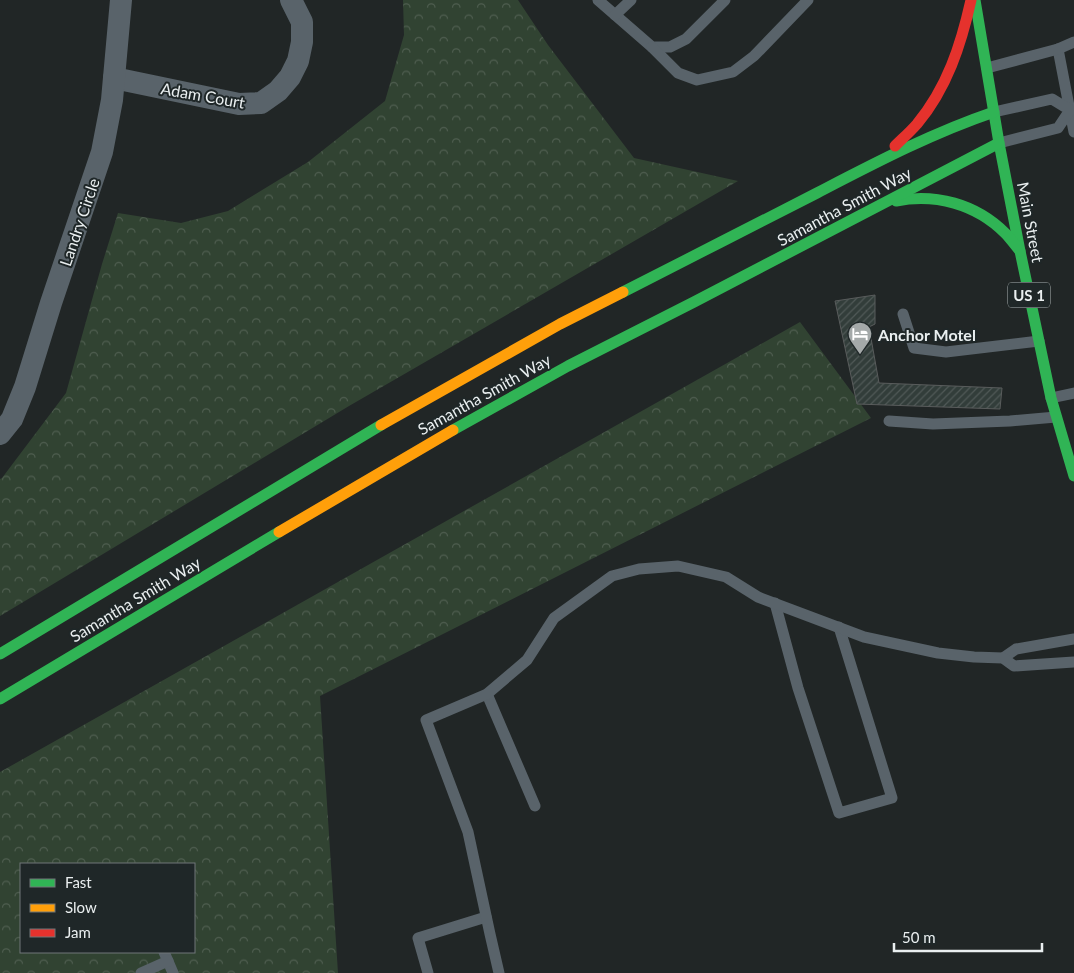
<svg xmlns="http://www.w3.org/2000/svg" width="1074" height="973" font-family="Lato,sans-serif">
	<defs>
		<pattern id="forest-crowns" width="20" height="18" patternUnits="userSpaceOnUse" patternTransform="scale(1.25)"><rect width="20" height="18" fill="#314332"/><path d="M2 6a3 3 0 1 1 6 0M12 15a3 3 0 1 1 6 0" fill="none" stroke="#4f5e50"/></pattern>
		<pattern id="building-hatch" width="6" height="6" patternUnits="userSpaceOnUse" patternTransform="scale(1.25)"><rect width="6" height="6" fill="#323d3a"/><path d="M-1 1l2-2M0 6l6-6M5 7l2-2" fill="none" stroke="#505957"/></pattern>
	</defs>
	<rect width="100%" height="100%" fill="#212626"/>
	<g fill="url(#forest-crowns)" fill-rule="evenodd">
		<path d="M403,0H518L548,45L634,158L738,181L349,406L0,616V479L2,478L66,393L102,264L118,213L181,223L228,211L308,162L385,101L404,35Z"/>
		<path d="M800,322L871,418L320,696L338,973H0V772ZM21,864H194V952H21Z"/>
	</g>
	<path fill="url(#building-hatch)" stroke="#595c5c" d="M875,295V324L869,327L879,383L1002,388L1000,409L857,404L835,301Z"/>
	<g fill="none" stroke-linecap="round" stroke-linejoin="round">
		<g stroke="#59636a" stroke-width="11">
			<path d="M598,0L652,47H670L686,39L725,0"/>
			<path d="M615,15L631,0"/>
			<path d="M652,47L678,73L697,80L733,72L754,56L808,0"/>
			<path d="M1058,49L1074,132"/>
			<path d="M987,68L1058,49L1074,42"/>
			<path d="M994,112L1052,99L1070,110L1058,128L999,143"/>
			<path d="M903,314L914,348L946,352L1039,341"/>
			<path d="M1051,398L1074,393"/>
			<path d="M889,421L933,424L1010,421L1056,417"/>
			<path d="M775,603L798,688L839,813L892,798L839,627"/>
			<path d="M1003,658L1016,649L1074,639"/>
			<path d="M487,694L535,806"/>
			<path d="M164,952L173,973"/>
			<path d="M141,973L168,961"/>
			<path d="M428,973L418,938L486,917"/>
			<path d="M499,973L490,934L468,832L426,720L487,694L527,660L554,618L612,576L639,569L678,566L726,577L758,597L864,637L938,653L974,657L1003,658L1014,666L1074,662"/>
		</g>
		<g stroke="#59636a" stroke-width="22">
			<path d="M114,78L239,104L261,103L278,91L290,77L298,61L302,42V22L291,0"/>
			<path d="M0,434L12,419L25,387L51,303L102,152L112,100L121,0"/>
		</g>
		<g stroke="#30b455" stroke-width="11">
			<path d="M975,0L999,143L1020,251L1051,398L1074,476"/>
			<path d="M896,201C935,193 976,204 1005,233C1010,238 1015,245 1020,251"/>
			<path d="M623,292C688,259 752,226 817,193C875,163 932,133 994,112"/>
			<path d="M453,430L568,366L694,302L999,143"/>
			<path d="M0,654L381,425"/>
			<path d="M0,699L279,532"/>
		</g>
		<g stroke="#ff9f0a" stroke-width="11">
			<path d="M381,425L560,324L623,292"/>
			<path d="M279,532L453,430"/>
		</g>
		<path stroke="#e5322d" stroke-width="11" d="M895,146C902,139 910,132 917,124C947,88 961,45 971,0"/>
	</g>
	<defs>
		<symbol id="hotel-pin" viewBox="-11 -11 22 30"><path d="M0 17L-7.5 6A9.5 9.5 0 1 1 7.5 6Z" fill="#a4a9a9" stroke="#1f2728"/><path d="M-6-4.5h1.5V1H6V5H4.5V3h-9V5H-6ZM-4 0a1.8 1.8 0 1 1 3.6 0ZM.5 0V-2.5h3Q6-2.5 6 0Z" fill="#fff"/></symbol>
	</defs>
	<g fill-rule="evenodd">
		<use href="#hotel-pin" x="846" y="320" width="28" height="38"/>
	</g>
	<g text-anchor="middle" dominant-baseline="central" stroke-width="4" stroke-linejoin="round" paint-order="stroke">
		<rect fill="#1f2728" stroke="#adb3b4" stroke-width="1" x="1008" y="282.5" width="42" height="25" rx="4"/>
		<g font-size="15" font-weight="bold" fill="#eaeff0">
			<text x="1029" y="295">US 1</text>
		</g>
		<g font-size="16" fill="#eaeff0" stroke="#1f2728">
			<text transform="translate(203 95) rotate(10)">Adam Court</text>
			<text transform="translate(844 206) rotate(-28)">Samantha Smith Way</text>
			<text transform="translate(79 222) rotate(-71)">Landry Circle</text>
			<text transform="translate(1031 222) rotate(79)">Main Street</text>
			<text transform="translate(484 394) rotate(-29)">Samantha Smith Way</text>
			<text transform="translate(135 599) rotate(-31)">Samantha Smith Way</text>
		</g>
		<g font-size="16" font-weight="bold" fill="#eaeff0" stroke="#1f2728" text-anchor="start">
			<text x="878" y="334">Anchor Motel</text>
		</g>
	</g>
	<rect x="20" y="863" width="175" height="90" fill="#1f2728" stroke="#707778"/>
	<rect x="30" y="879" width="25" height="8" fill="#30b455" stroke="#707778"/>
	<text x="65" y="888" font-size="15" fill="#eaeff0">Fast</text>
	<rect x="30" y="904" width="25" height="8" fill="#ff9f0a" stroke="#707778"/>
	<text x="65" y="913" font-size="15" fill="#eaeff0">Slow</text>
	<rect x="30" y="929" width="25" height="8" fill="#e5322d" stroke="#707778"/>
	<text x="65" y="938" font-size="15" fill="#eaeff0">Jam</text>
	<path d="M894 943v8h148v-8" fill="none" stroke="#eaeff0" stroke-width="2.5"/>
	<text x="902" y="943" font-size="15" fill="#eaeff0" stroke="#1f2728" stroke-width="4" paint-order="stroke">50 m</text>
</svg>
